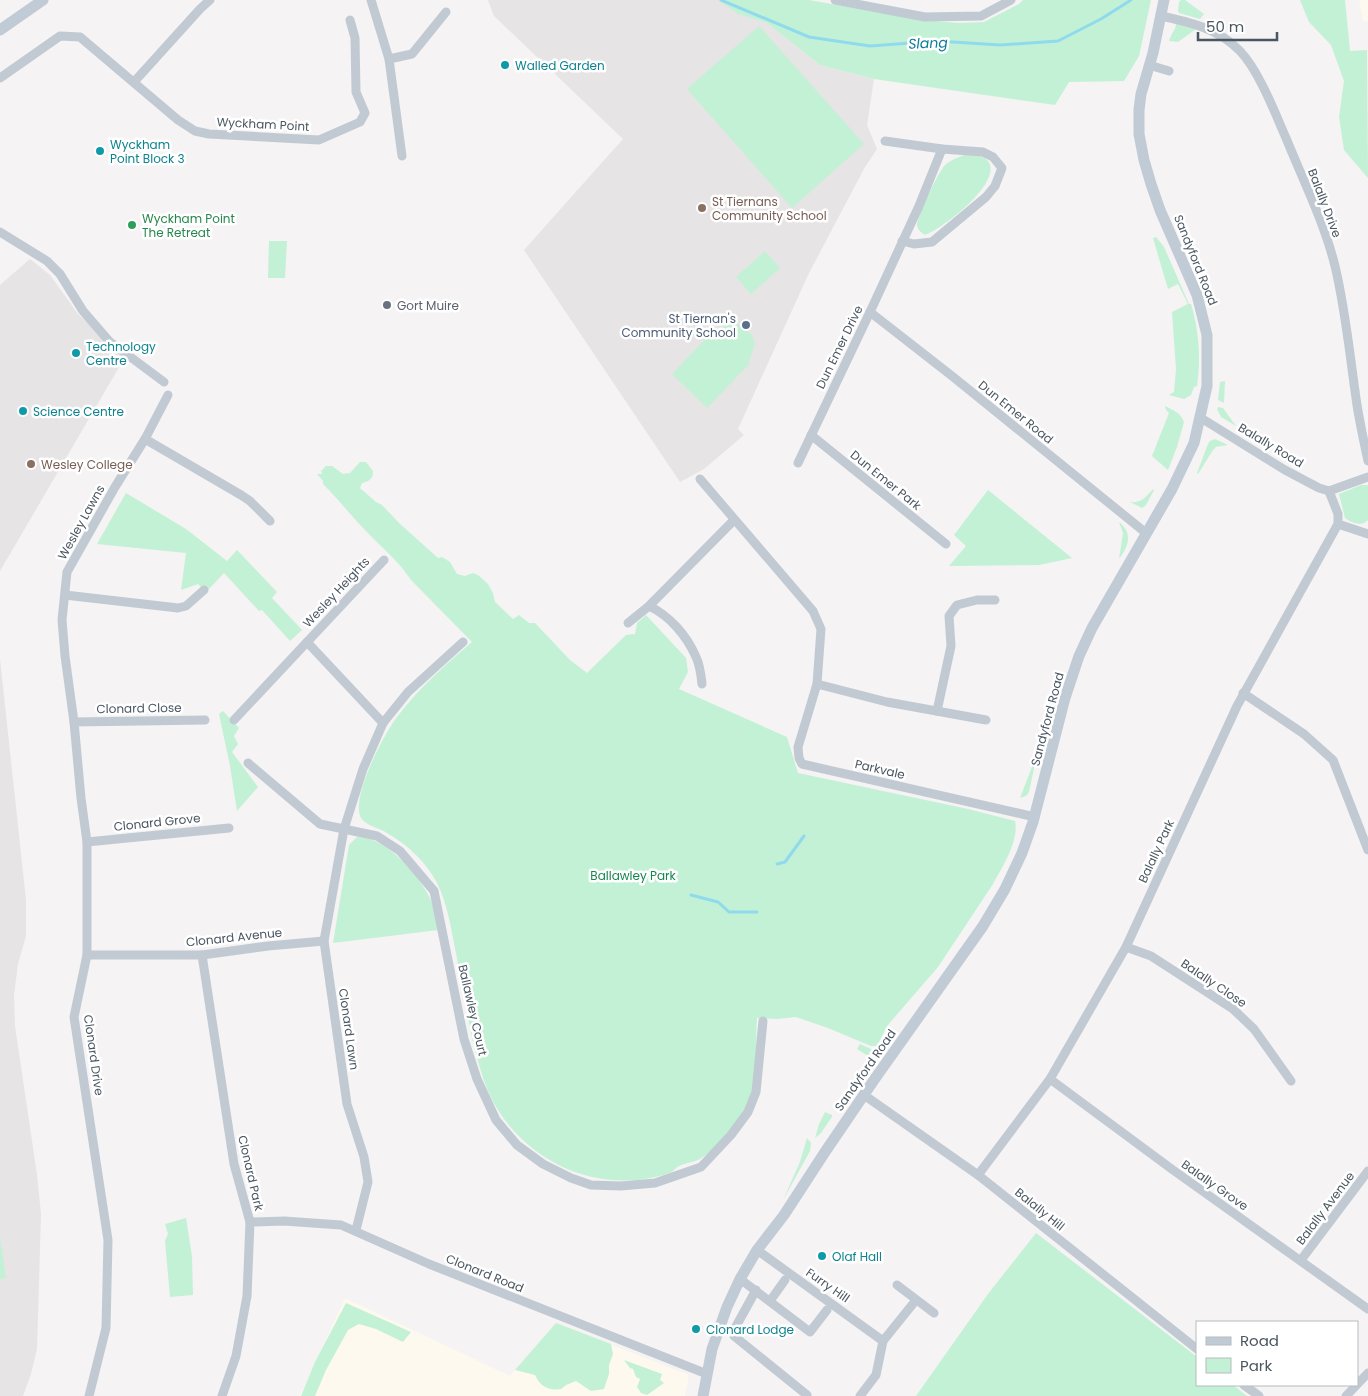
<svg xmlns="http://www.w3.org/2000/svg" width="1368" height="1396" font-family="Poppins,sans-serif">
	<rect width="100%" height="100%" fill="#f5f3f3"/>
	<g fill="#fdf9ef">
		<path d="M1359,0H1368V21L1363,22Z"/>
		<path d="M345,1298L510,1376L556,1323L689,1375L685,1396H300Z"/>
	</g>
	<g fill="#e6e4e5">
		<path d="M488,0H718L739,14L767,23L820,65L874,79L867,125L877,149L865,167L809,273L738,429L744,435L704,469L680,482L524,250L623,139L494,16Z"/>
		<path d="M30,259L50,275L78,314L125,357L0,571V285Z"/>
		<path d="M0,659L26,900V936L18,964L14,995L15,1026L37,1175L41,1214L37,1349L31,1374L23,1396H0Z"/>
	</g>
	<g fill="#c3f1d5">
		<path d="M718,0H809L922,20L959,23L984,22L1019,4L1023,0H1151L1139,56L1124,81L1069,82L1055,105L874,79L820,65L767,23L738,14Z"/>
		<path d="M1181,0H1185L1204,14L1200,19L1179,13L1178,11L1179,2Z"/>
		<path d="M1300,0H1345L1350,51L1367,50L1368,178L1344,150L1339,117L1344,81L1331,45L1309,22Z"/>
		<path d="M1176,24H1178L1196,29L1178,42L1169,41C1171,34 1176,29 1176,24Z"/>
		<path d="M759,26L864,144L792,208L687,89Z"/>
		<path d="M967,154C974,155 984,155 988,161C1004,182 942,229 925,235C921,232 918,230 917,226C916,218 939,171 945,165C952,159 959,157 967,154Z"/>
		<path d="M1156,237L1164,247L1189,304H1191C1199,330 1201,359 1197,386L1194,387L1191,395L1184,399L1169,395L1174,392L1176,369L1172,312L1188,304L1178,284L1168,289L1153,238Z"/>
		<path d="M269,241H287L285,278H268Z"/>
		<path d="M765,251L780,268L751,294L736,277Z"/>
		<path d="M736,323L752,335L755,343L749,362L750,363L707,408L672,374L715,329L718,331L725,325Z"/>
		<path d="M1225,381L1224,403L1218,400L1220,382Z"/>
		<path d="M1165,406C1173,410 1181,413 1184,422L1177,447L1168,470L1152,456L1169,413L1166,410Z"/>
		<path d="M1218,407L1223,408L1236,426L1221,417L1217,409Z"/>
		<path d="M1215,439L1228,445L1216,447L1213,450L1198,474L1197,473L1208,444L1210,441Z"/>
		<path d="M360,462H366L373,471C373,479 370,481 362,483L360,488L376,502L382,505L399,523L438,558L442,557L450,562L457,574L465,576L473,573L478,575L488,584L493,593L495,602L513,619L519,615L529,623H535L570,660L587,673L626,635L635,634L637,623L646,615L686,658L688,672L679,689L787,737L798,773L968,809L1015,821C1019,841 1003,866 993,884L938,967L887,1026L877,1046H871L828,1028L796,1017L777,1019L757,1018C755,1044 759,1076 749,1101C740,1121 718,1148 700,1159C694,1162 686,1163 679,1166C677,1167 675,1169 673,1171C669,1174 660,1176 655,1177C594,1191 531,1162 498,1110C485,1090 479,1065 473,1042C467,1012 461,983 456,953C451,929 448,905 437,883C426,862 408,845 387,833C380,828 366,826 361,818C350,798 384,734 397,717C418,689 445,665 472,642L411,580C398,560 379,545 363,528C349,513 337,498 323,484V481L317,474H322L321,471L326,466H332L343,474L350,473Z"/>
		<path d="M1361,485H1368V520C1361,527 1352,523 1345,518L1339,494Z"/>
		<path d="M1153,489L1154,490L1146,505L1142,508L1130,502C1141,503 1145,498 1153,489Z"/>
		<path d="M988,490L1072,558L1039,565L949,566L966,546L954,535Z"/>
		<path d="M126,493L186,529L227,561L237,550L277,592L272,598L302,630L290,641L262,610L259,611L224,573L206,592L198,584L181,590L186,553L97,544Z"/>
		<path d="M1119,522C1133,533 1129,546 1119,559L1123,533Z"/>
		<path d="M223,711L239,728L234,736L238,744L232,752L258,787L237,811L230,766L219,714Z"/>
		<path d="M1037,754L1029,792L1026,796L1020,798Z"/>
		<path d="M357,837C386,836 422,878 432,903C435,912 437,921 438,930L333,943L349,845Z"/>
		<path d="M860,1044L873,1050L868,1056L857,1049Z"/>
		<path d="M825,1112L832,1115V1117L821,1133L815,1138L819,1124Z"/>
		<path d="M807,1138L811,1143L810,1151L783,1200L800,1162Z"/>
		<path d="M186,1218L192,1256L193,1295L170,1297L165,1241L168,1234L165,1224Z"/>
		<path d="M1036,1233L1197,1357V1385H1233L1247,1396H916L988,1294Z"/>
		<path d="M0,1237L6,1278L0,1279Z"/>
		<path d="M346,1303L411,1332L403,1342L376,1329L359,1324L348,1330L326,1370L315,1396H301L315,1362Z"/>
		<path d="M556,1323L611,1344L613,1354L609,1365V1374L604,1389L591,1391L576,1381L566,1385L561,1389C548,1391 540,1386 535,1375L515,1370Z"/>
		<path d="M624,1360L662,1374L660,1380L664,1383L647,1395L641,1393L637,1387L640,1379L636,1377L633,1369L630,1368Z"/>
	</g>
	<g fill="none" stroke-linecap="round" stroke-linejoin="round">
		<g stroke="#90daee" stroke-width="3">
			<path d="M721,0L809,37L870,46L937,41L1000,45L1058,41L1101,19L1131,0"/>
			<path d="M777,864L785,862L804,836"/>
			<path d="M691,895L718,902L729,912H757"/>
		</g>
		<g stroke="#c1cad2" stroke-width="9">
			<path d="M371,0L389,59L402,156"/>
			<path d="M835,0L925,17L981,16L1011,0"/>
			<path d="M1161,16C1190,22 1219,29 1240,51C1259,71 1275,113 1286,138C1303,180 1324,222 1335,266C1346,312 1350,358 1357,405C1360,424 1364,442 1368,461"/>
			<path d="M389,59L412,54L446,12"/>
			<path d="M1149,65L1169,71"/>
			<path d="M0,78L60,36L80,37L178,120L195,131L209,134L319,140L360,122L365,113L356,92L355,38L350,20"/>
			<path d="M134,82L200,9L210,0"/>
			<path d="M885,141L942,149L983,152L993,157L1002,168L995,186L986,197L932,242L914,244L902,241"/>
			<path d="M0,232L47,261L60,274L83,311L109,341L164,382"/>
			<path d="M870,312L952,376L1146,533"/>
			<path d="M1201,418L1285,470L1319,488L1329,491L1368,477"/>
			<path d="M811,435L946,544"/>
			<path d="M145,439L241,495L250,501L270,521"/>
			<path d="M798,463L870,312L919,206L942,149"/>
			<path d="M700,479L813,611L821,629L817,684L798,747L799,758L802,764L1035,817"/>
			<path d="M1329,491L1338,514V524L1368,534"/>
			<path d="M65,595L178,608L186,606L204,590"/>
			<path d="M649,606C670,616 687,636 696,657C700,665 701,675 702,684"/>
			<path d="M628,623L649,606L734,520"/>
			<path d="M307,642L383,723"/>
			<path d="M817,684L887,702L986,720"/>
			<path d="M1243,693L1304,734L1333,760L1368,850"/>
			<path d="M937,711L951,646L949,616L957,605L977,600H995"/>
			<path d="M234,720L384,560"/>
			<path d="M74,722L205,720"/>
			<path d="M248,763L320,824L377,836L400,851L434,891L464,1039L477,1079L496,1120L517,1145L543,1164L571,1178L591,1185L621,1186L655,1183L701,1167L731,1135L748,1112L756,1092L763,1021"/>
			<path d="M87,842L229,828"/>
			<path d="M1126,947L1151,956L1233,1009L1254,1029L1291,1081"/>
			<path d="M87,955H202L268,946L324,941"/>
			<path d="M202,955L234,1164L250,1222L247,1296L236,1356L222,1396"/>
			<path d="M1050,1079L1173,1170L1368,1309"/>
			<path d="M864,1095L978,1175L1197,1349"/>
			<path d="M978,1175L1050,1079L1126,947L1237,706L1338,524"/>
			<path d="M250,1222L284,1221L341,1225L429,1264L707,1374"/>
			<path d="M356,1230L368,1182L364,1157L347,1104L324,941L344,829L363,769L383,723L408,692L463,642"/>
			<path d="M757,1250L883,1341"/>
			<path d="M1301,1260L1368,1171"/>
			<path d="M740,1279L810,1332L827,1310"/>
			<path d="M897,1285L934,1313"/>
			<path d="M756,1290L734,1330V1336L807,1395"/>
			<path d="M770,1301L785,1280"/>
			<path d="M1244,1385L1259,1396"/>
			<path d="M89,1396L106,1328L108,1240L74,1017L87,955V842L81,798L74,722L65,656L62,620L67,572L115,487L145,439L168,395"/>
			<path d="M860,1396L876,1375L883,1341L916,1300"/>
			<path d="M1346,1396L1368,1373"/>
		</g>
		<g stroke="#c1cbd6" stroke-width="11">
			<path d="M0,30L43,0"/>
			<path d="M703,1396L712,1349L727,1307L740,1279L757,1250L784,1215L825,1152L874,1080L983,926L1005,889L1022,853L1033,822L1065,698L1079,656L1092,628L1172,489L1194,443L1207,386V335L1197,295L1160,210L1151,184L1144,160L1139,134V110L1141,94L1153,53L1164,0"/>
		</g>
	</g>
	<g fill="#0f9aa8" stroke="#fff" stroke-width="2">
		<circle cx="505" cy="65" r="5"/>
		<circle cx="100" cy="151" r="5"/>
		<circle cx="76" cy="353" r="5"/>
		<circle cx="23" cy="411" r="5"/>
		<circle cx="822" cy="1256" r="5"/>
		<circle cx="696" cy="1329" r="5"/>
	</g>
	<g fill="#8d6e63" stroke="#fff" stroke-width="2">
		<circle cx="702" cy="208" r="5"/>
		<circle cx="31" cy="464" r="5"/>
	</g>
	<circle fill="#2e9e5b" stroke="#fff" stroke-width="2" cx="132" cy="225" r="5"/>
	<circle fill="#6b7280" stroke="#fff" stroke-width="2" cx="387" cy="305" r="5"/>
	<circle fill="#5c6f8a" stroke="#fff" stroke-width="2" cx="746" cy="325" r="5"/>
	<g text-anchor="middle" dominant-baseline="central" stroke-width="5" stroke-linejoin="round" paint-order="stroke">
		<g font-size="12" fill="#0d838f" stroke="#fff" text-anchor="start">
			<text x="515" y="65">Walled Garden</text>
			<text x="110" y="144">Wyckham<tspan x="110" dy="14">Point Block 3</tspan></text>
			<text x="86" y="346">Technology<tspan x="86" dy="14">Centre</tspan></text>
			<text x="33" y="411">Science Centre</text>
			<text x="832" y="1256">Olaf Hall</text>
			<text x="706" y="1329">Clonard Lodge</text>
		</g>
		<g font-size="12" fill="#4a5661" stroke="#fff">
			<text transform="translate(263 124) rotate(3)">Wyckham Point</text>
			<text transform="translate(1325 203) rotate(69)">Balally Drive</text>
			<text transform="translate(1196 260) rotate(68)">Sandyford Road</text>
			<text transform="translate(839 347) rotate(-64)">Dun Emer Drive</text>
			<text transform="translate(1016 412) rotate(39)">Dun Emer Road</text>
			<text transform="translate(1271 445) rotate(31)">Balally Road</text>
			<text transform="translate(886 480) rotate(39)">Dun Emer Park</text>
			<text transform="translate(81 522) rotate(-61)">Wesley Lawns</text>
			<text transform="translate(336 592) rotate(-47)">Wesley Heights</text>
			<text transform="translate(139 708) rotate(-1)">Clonard Close</text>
			<text transform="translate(1047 719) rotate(-75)">Sandyford Road</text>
			<text transform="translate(880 769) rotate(13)">Parkvale</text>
			<text transform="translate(157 822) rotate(-6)">Clonard Grove</text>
			<text transform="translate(1156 851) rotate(-65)">Balally Park</text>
			<text transform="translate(234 937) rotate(-6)">Clonard Avenue</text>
			<text transform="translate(1214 983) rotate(34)">Balally Close</text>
			<text transform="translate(473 1010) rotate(77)">Ballawley Court</text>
			<text transform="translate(349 1029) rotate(82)">Clonard Lawn</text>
			<text transform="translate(94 1055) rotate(82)">Clonard Drive</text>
			<text transform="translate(865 1070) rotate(-55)">Sandyford Road</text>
			<text transform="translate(251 1173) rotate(77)">Clonard Park</text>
			<text transform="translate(1215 1185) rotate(35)">Balally Grove</text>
			<text transform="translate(1325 1208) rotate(-53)">Balally Avenue</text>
			<text transform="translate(1040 1209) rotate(39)">Balally Hill</text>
			<text transform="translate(485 1273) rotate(22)">Clonard Road</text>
			<text transform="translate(828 1285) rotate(35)">Furry Hill</text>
		</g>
		<g font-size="12" fill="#785e54" stroke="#fff" text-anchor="start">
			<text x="712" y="201">St Tiernans<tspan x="712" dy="14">Community School</tspan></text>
			<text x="41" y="464">Wesley College</text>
		</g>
		<g font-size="12" fill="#27864d" stroke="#fff" text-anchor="start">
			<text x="142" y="218">Wyckham Point<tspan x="142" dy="14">The Retreat</tspan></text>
		</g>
		<g font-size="12" fill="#5b616d" stroke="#fff" text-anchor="start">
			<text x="397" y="305">Gort Muire</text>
		</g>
		<g font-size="12" fill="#4e5e75" stroke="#fff" text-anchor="end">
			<text x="736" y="318">St Tiernan's<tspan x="736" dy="14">Community School</tspan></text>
		</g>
		<g font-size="12" fill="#17864f" stroke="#fff">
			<text x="633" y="875">Ballawley Park</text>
		</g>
		<g font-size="14" font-style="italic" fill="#0c7c9b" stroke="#fff">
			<text transform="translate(928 43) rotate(-2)">Slang</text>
		</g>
	</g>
	<rect x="1196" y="1321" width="162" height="65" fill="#ffffff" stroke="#b7bbc0"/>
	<rect x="1206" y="1337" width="25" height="8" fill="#c1cbd6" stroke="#b7bbc0"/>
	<text x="1240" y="1346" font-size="15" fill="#4a5661">Road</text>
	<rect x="1206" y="1358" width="25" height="15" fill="#c3f1d5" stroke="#b7bbc0"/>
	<text x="1240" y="1371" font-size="15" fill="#4a5661">Park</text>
	<path d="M1198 32v8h79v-8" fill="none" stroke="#4a5661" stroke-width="2.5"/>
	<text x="1206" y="32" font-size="15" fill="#4a5661" stroke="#ffffff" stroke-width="4" paint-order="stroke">50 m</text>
</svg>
